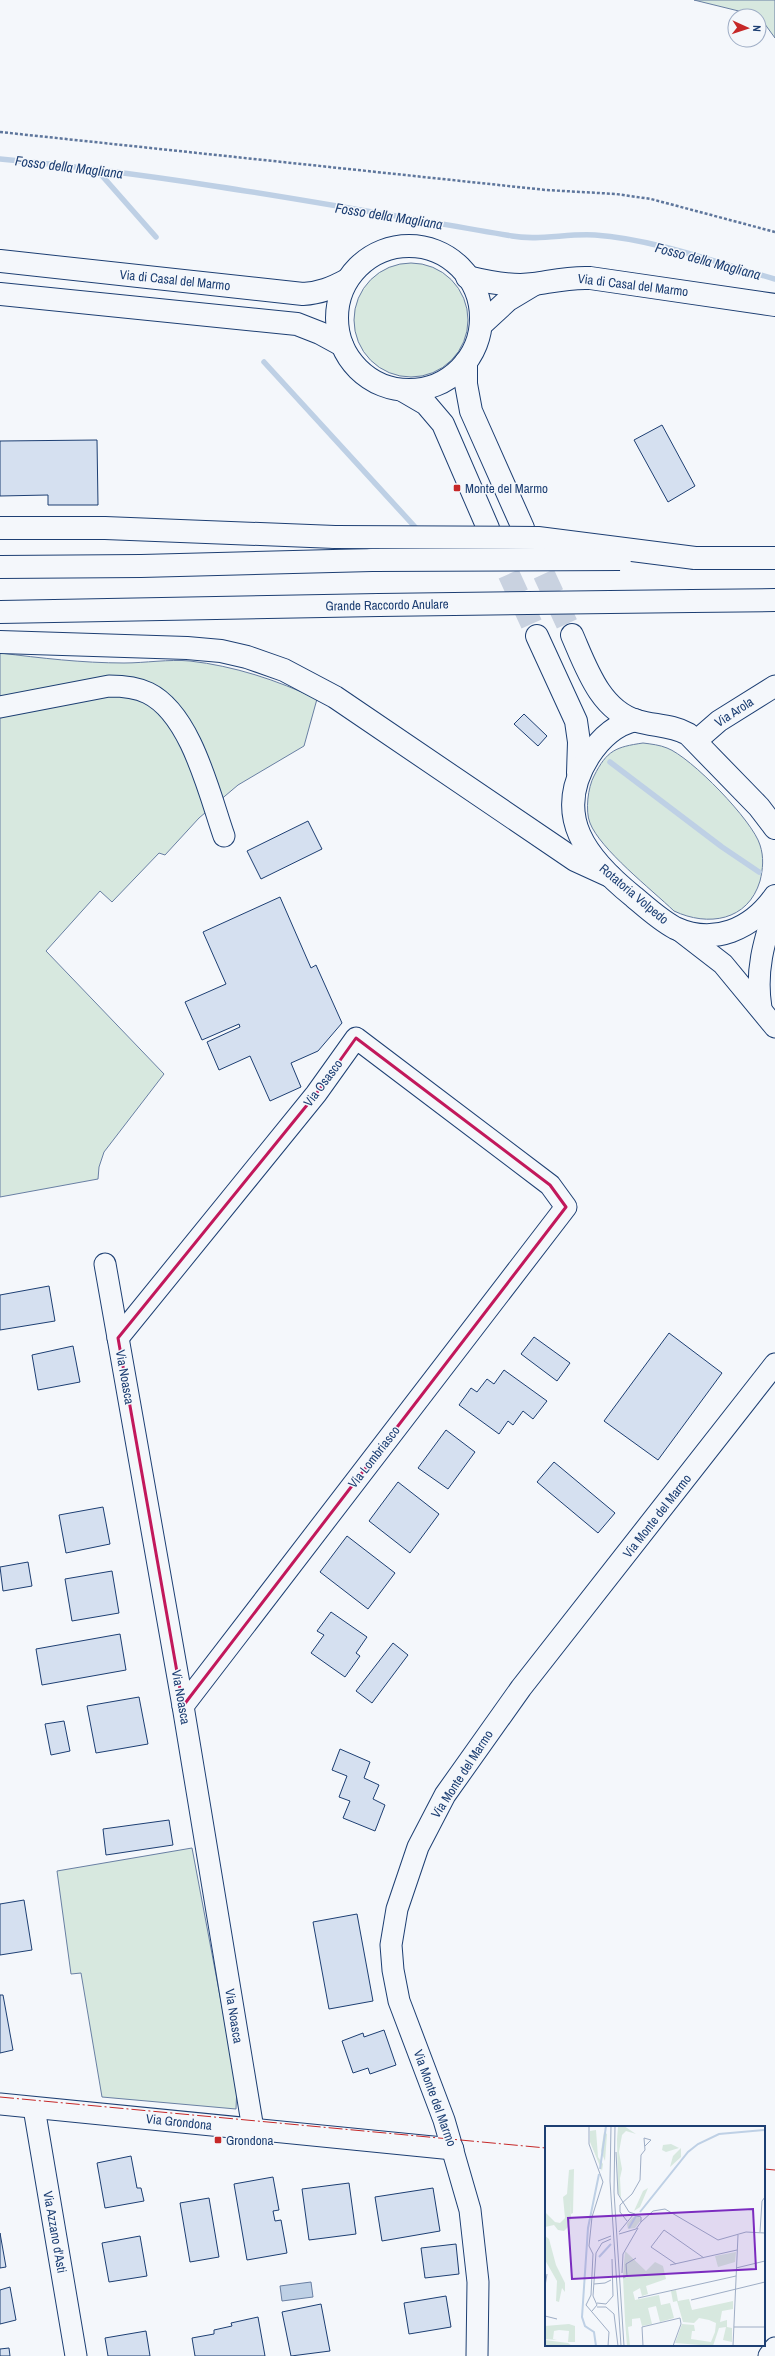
<svg xmlns="http://www.w3.org/2000/svg" width="775" height="2356" font-family="'Archivo Narrow',sans-serif">
	<rect width="100%" height="100%" fill="#f4f7fb"/>
	<g fill="#d7e8df" stroke="#687fa3">
		<path d="M694,0H775V38L759,16Z"/>
		<circle cx="411" cy="320" r="57"/>
		<path d="M0,653C41,658 82,663 124,663C145,663 169,659 190,661C234,666 277,680 317,699L304,746L238,785L199,818L165,855L159,853L112,902L100,891L46,951L164,1074L104,1152L99,1167L98,1179L0,1197Z"/>
		<path d="M643,743C651,744 660,745 667,748C691,757 753,821 760,845C764,857 763,869 760,881C748,921 708,927 674,911C652,890 600,849 590,823C585,811 588,787 594,776C607,750 616,747 643,743Z"/>
		<path d="M192,1848L237,2086L236,2109L102,2097L81,1973L71,1974L57,1871Z"/>
	</g>
	<path fill="#bed0e5" stroke="#687fa3" d="M311,2282L313,2297L282,2301L280,2286Z"/>
	<g fill="none" stroke-linecap="round" stroke-linejoin="round">
		<g stroke="#bed0e5" stroke-width="5.5">
			<path d="M0,159C172,175 342,207 512,236C539,241 568,233 595,235C653,239 718,263 775,279"/>
			<path d="M97,170L156,237"/>
			<path d="M264,362L416,528"/>
			<path d="M610,762L722,847L759,872"/>
		</g>
	</g>
	<g fill="#d5e0f0" stroke="#1d3f73">
		<path d="M662,425L695,486L668,502L634,440Z"/>
		<path d="M97,440L98,505H48V495L0,496V441Z"/>
		<path d="M524,714L547,736L538,746L514,724Z"/>
		<path d="M308,821L322,849L261,879L247,851Z"/>
		<path d="M280,897L311,968L316,965L342,1023L318,1051L291,1063L301,1087L270,1101L250,1056L219,1070L207,1042L240,1027L239,1024L202,1040L185,1002L226,984L203,932Z"/>
		<path d="M49,1286L55,1321L0,1330V1295Z"/>
		<path d="M669,1333L722,1373L658,1460L604,1421Z"/>
		<path d="M534,1337L570,1363L557,1381L521,1354Z"/>
		<path d="M73,1346L80,1382L38,1390L32,1355Z"/>
		<path d="M504,1370L547,1401L533,1419L523,1411L513,1425L508,1421L499,1434L459,1405L471,1388L477,1392L487,1379L494,1384Z"/>
		<path d="M446,1430L475,1452L448,1489L418,1468Z"/>
		<path d="M554,1462L615,1513L598,1533L537,1482Z"/>
		<path d="M398,1482L439,1514L410,1553L369,1521Z"/>
		<path d="M103,1507L110,1544L66,1553L59,1515Z"/>
		<path d="M347,1536L395,1573L368,1609L320,1572Z"/>
		<path d="M28,1562L32,1586L3,1591L0,1567Z"/>
		<path d="M112,1571L119,1613L72,1621L65,1579Z"/>
		<path d="M331,1612L367,1637L356,1653L360,1656L345,1677L311,1653L324,1635L317,1631Z"/>
		<path d="M120,1634L126,1670L42,1685L36,1649Z"/>
		<path d="M393,1643L408,1655L372,1703L356,1691Z"/>
		<path d="M139,1697L148,1744L96,1753L87,1706Z"/>
		<path d="M64,1721L70,1751L51,1755L45,1724Z"/>
		<path d="M340,1749L370,1762L364,1778L379,1785L373,1799L385,1805L375,1831L343,1818L350,1801L339,1797L347,1776L332,1770Z"/>
		<path d="M169,1820L173,1845L106,1855L103,1829Z"/>
		<path d="M24,1900L32,1950L0,1955V1904Z"/>
		<path d="M357,1914L373,2001L329,2009L313,1922Z"/>
		<path d="M0,1995H3L13,2050L0,2053Z"/>
		<path d="M384,2030L396,2065L370,2074L368,2068L353,2073L342,2041L363,2033L364,2037Z"/>
		<path d="M131,2156L137,2188H141L144,2201L105,2208L97,2163Z"/>
		<path d="M273,2177L279,2210L273,2211L275,2221L281,2220L287,2253L247,2260L234,2184Z"/>
		<path d="M349,2183L356,2234L309,2240L302,2189Z"/>
		<path d="M433,2188L440,2231L382,2241L375,2197Z"/>
		<path d="M209,2198L219,2257L190,2262L180,2203Z"/>
		<path d="M0,2233L6,2267L0,2268Z"/>
		<path d="M140,2236L147,2276L109,2282L102,2243Z"/>
		<path d="M456,2244L459,2274L425,2278L421,2248Z"/>
		<path d="M10,2287L16,2320L0,2324V2290Z"/>
		<path d="M446,2296L451,2327L409,2334L404,2303Z"/>
		<path d="M321,2304L330,2351L291,2356L282,2312Z"/>
		<path d="M258,2317L265,2356H195L192,2338L214,2334V2330L232,2326L231,2323Z"/>
		<path d="M146,2331L150,2356H108L105,2338Z"/>
		<path d="M9,2348L10,2356H0V2349Z"/>
	</g>
	<g fill="none" stroke-linecap="round" stroke-linejoin="round">
		<g stroke="#c9d2e0" stroke-width="22" stroke-dasharray="22 11" stroke-linecap="butt">
			<path d="M495,544L537,636"/>
			<path d="M530,544L572,635"/>
		</g>
		<defs>
			<g id="minor">
				<path d="M0,707L109,686C122,686 136,687 148,693C191,714 209,793 224,836"/>
				<path d="M696,741L719,721L775,686"/>
				<path d="M679,930L723,964L775,1027"/>
				<path d="M761,1008C755,971 764,942 775,907"/>
				<path d="M105,1264L183,1706L253,2129"/>
				<path d="M118,1338L316,1094L356,1038L550,1185L566,1207L183,1706"/>
				<path d="M0,2104L453,2149"/>
				<path d="M34,2108L76,2356"/>
				<path d="M477,2356L478,2282L470,2210L444,2120L399,2001L393,1970L391,1945L397,1909L418,1847L445,1795L521,1688L775,1364"/>
				<path d="M769,2356L775,2348"/>
			</g>
			<g id="major">
				<circle cx="409" cy="318" r="72"/>
				<path d="M0,261L303,294C320,293 332,288 347,280"/>
				<path d="M467,277C487,282 513,287 534,284C554,281 570,277 590,278L775,305"/>
				<path d="M0,294L297,324L320,333L342,345"/>
				<path d="M481,325L508,300L533,285"/>
				<path d="M466,362V384L471,411L523,528"/>
				<path d="M402,390L426,404L443,424L488,528"/>
				<path d="M572,635C586,667 600,710 637,721C654,726 672,725 688,734L759,807L775,828"/>
				<path d="M537,636L576,721L579,742L578,773"/>
				<path d="M635,720C614,725 600,739 589,756C551,816 587,859 634,897C647,908 660,920 675,928C714,946 752,929 775,896"/>
			</g>
			<g id="highway">
				<path d="M0,528H105L335,537"/>
				<path d="M695,558H775"/>
				<path d="M0,567L141,566L372,560"/>
				<path d="M692,601L775,600"/>
				<path d="M0,612L379,605"/>
				<path d="M0,642L187,648L221,651L247,657L284,670L335,697L575,860L610,876"/>
			</g>
		</defs>
		<use href="#minor" stroke="#1d3f73" stroke-width="23"/>
		<use href="#major" stroke="#1d3f73" stroke-width="24"/>
		<use href="#highway" stroke="#1d3f73" stroke-width="24"/>
		<path stroke="#5e769c" stroke-width="2.5" stroke-dasharray="3 2" stroke-linecap="butt" d="M0,132L546,190L616,194L651,199L775,232"/>
		<use href="#minor" stroke="#f4f7fb" stroke-width="21"/>
		<use href="#major" stroke="#f4f7fb" stroke-width="22"/>
		<use href="#highway" stroke="#f4f7fb" stroke-width="22"/>
		<defs>
			<g id="highway-bridge">
				<path d="M335,537L538,538L695,558"/>
				<path d="M372,560L620,559"/>
				<path d="M379,605L692,601"/>
			</g>
		</defs>
		<use href="#highway-bridge" stroke="#1d3f73" stroke-width="24" stroke-linecap="butt"/>
		<use href="#highway-bridge" stroke="#f4f7fb" stroke-width="22"/>
		<g stroke="#c62828" stroke-width="1" stroke-dasharray="14 3 2 3" stroke-linecap="butt">
			<path d="M0,2097L546,2148"/>
			<path d="M764,2169L775,2170"/>
		</g>
	</g>
	<path fill="none" stroke="#c2185b" stroke-width="3" stroke-linejoin="round" d="M356,1038L550,1185L566,1207L183,1706L118,1338L316,1094Z"/>
	<g fill="#c62828" stroke="#f4f7fb" stroke-width="1.5">
		<rect x="453" y="484" width="8" height="8" rx="2"/>
		<rect x="214" y="2136" width="8" height="8" rx="2"/>
	</g>
	<g text-anchor="middle" dominant-baseline="central" stroke-width="3" stroke-linejoin="round" paint-order="stroke">
		<g font-size="13" fill="#1d3f73" stroke="#f4f7fb">
			<text transform="translate(175 280) rotate(6)">Via di Casal del Marmo</text>
			<text transform="translate(633 285) rotate(7)">Via di Casal del Marmo</text>
			<text transform="translate(387 605) rotate(-1)">Grande Raccordo Anulare</text>
			<text transform="translate(734 712) rotate(-33)">Via Arola</text>
			<text transform="translate(634 894) rotate(40)">Rotatoria Volpedo</text>
			<text transform="translate(323 1083) rotate(-53)">Via Osasco</text>
			<text transform="translate(125 1377) rotate(80)">Via Noasca</text>
			<text transform="translate(374 1457) rotate(-52)">Via Lombriasco</text>
			<text transform="translate(657 1516) rotate(-52)">Via Monte del Marmo</text>
			<text transform="translate(181 1697) rotate(80)">Via Noasca</text>
			<text transform="translate(462 1774) rotate(-57)">Via Monte del Marmo</text>
			<text transform="translate(234 2016) rotate(81)">Via Noasca</text>
			<text transform="translate(435 2098) rotate(70)">Via Monte del Marmo</text>
			<text transform="translate(179 2122) rotate(6)">Via Grondona</text>
			<text transform="translate(55 2232) rotate(80)">Via Azzano d'Asti</text>
		</g>
		<g font-size="13" fill="#1d3f73" stroke="#f4f7fb" text-anchor="start">
			<text x="465" y="488">Monte del Marmo</text>
			<text x="226" y="2140">Grondona</text>
		</g>
		<g font-size="14" font-style="italic" fill="#1d3f73" stroke="#f4f7fb">
			<text transform="translate(69 167) rotate(7)">Fosso della Magliana</text>
			<text transform="translate(389 216) rotate(9)">Fosso della Magliana</text>
			<text transform="translate(708 261) rotate(15)">Fosso della Magliana</text>
		</g>
	</g>
	<g transform="translate(545 2126)">
		<rect width="220" height="220" fill="#f4f7fb"/>
		<path d="M79,0L91,8L81,5L77,9L74,26L77,43L75,52L76,72L73,67L72,13L73,1ZM51,4L53,31L58,38L57,45L45,16V5ZM59,6L62,8L60,35L56,25ZM126,18L134,22L121,26L117,24L118,19ZM136,22V31L125,41L128,30ZM29,43L28,87L26,88L25,73L26,92L23,101L19,105L13,104L9,99L0,101V86L10,96L15,97L20,92L18,71L22,68L24,44ZM103,62L95,81L89,85L98,65ZM93,90L96,94L90,102L83,103L82,98L88,91ZM0,110L4,113L11,139L20,157V166L17,162L14,176L11,175L12,155L0,134ZM80,125L101,145L110,136L118,140L121,153L101,160L103,168L97,170L95,162L88,166L90,174L114,169L116,179L125,177L129,192L115,196L111,180L103,182L107,198L97,200L95,192L87,193V200L83,201L85,220H82L80,194L78,151ZM191,126L190,136L173,141L170,130ZM131,164L133,175L144,173L147,184L188,175V183L177,185L175,196L182,194V201L187,202V216L178,214L181,201L174,202L168,220L130,217L137,198L149,199L150,205H147L146,213L166,216L170,206L171,197L164,194L154,192L149,197L138,196L132,175L128,176L126,165ZM24,198L30,200V216H23L24,205L14,204L9,205L8,213L12,214L0,213V200ZM0,214L23,217L27,220H0Z" fill="#d7e8df"/>
		<path fill="none" stroke="#bed0e5" stroke-width="2" d="M55,43L61,0M95,86L143,26L153,18L174,8L220,4M84,102L91,90M54,131L66,118M51,220L49,206L40,200L37,191L43,102L54,48"/>
		<path fill="none" stroke="#9eadc5" stroke-width="1" d="M44,0V18L58,56L47,91L44,120L48,128L46,169L41,179L64,206L63,220M66,0L65,55L76,220M70,0L69,66L79,220M71,26L73,68L84,86L90,88M82,95L75,86V79L87,68L95,54L96,29L100,24L99,12L106,14L100,20M96,96L108,85L120,83L173,114L201,106L220,107M74,106L88,89L96,91V96L91,103L74,108M215,106L217,75L220,71M53,115L66,110M131,138L106,121L119,104L159,132M125,139L192,124M191,142L220,135M77,147L78,128L93,102M78,152L82,150L81,138L91,132M49,158L60,157L66,154M0,160L2,148M93,172L191,150M146,174L220,156M52,177L61,178L68,170L67,133M52,181H61L69,188L73,220M47,185L52,179L48,170L51,127L57,117L66,113M0,190L12,193M189,201H220M98,220L97,201L135,192L136,198L128,220M188,220L193,109"/>
		<path fill="#7b2cbf" fill-opacity="0.15" stroke="#7b2cbf" stroke-width="2" d="M208,83L211,143L27,153L23,92Z"/>
		<rect width="220" height="220" fill="none" stroke="#1d3f73" stroke-width="2"/>
	</g>
	<g transform="translate(747 28) rotate(93)"><circle r="19" fill="#f4f7fb" stroke="#9eadc5"/>
	<path d="M0-3L7 15L0 10L-7 15Z" fill="#c62828"/>
	<text y="-6" font-size="11" font-weight="bold" text-anchor="middle" fill="#1d3f73">N</text>
	</g>
</svg>
